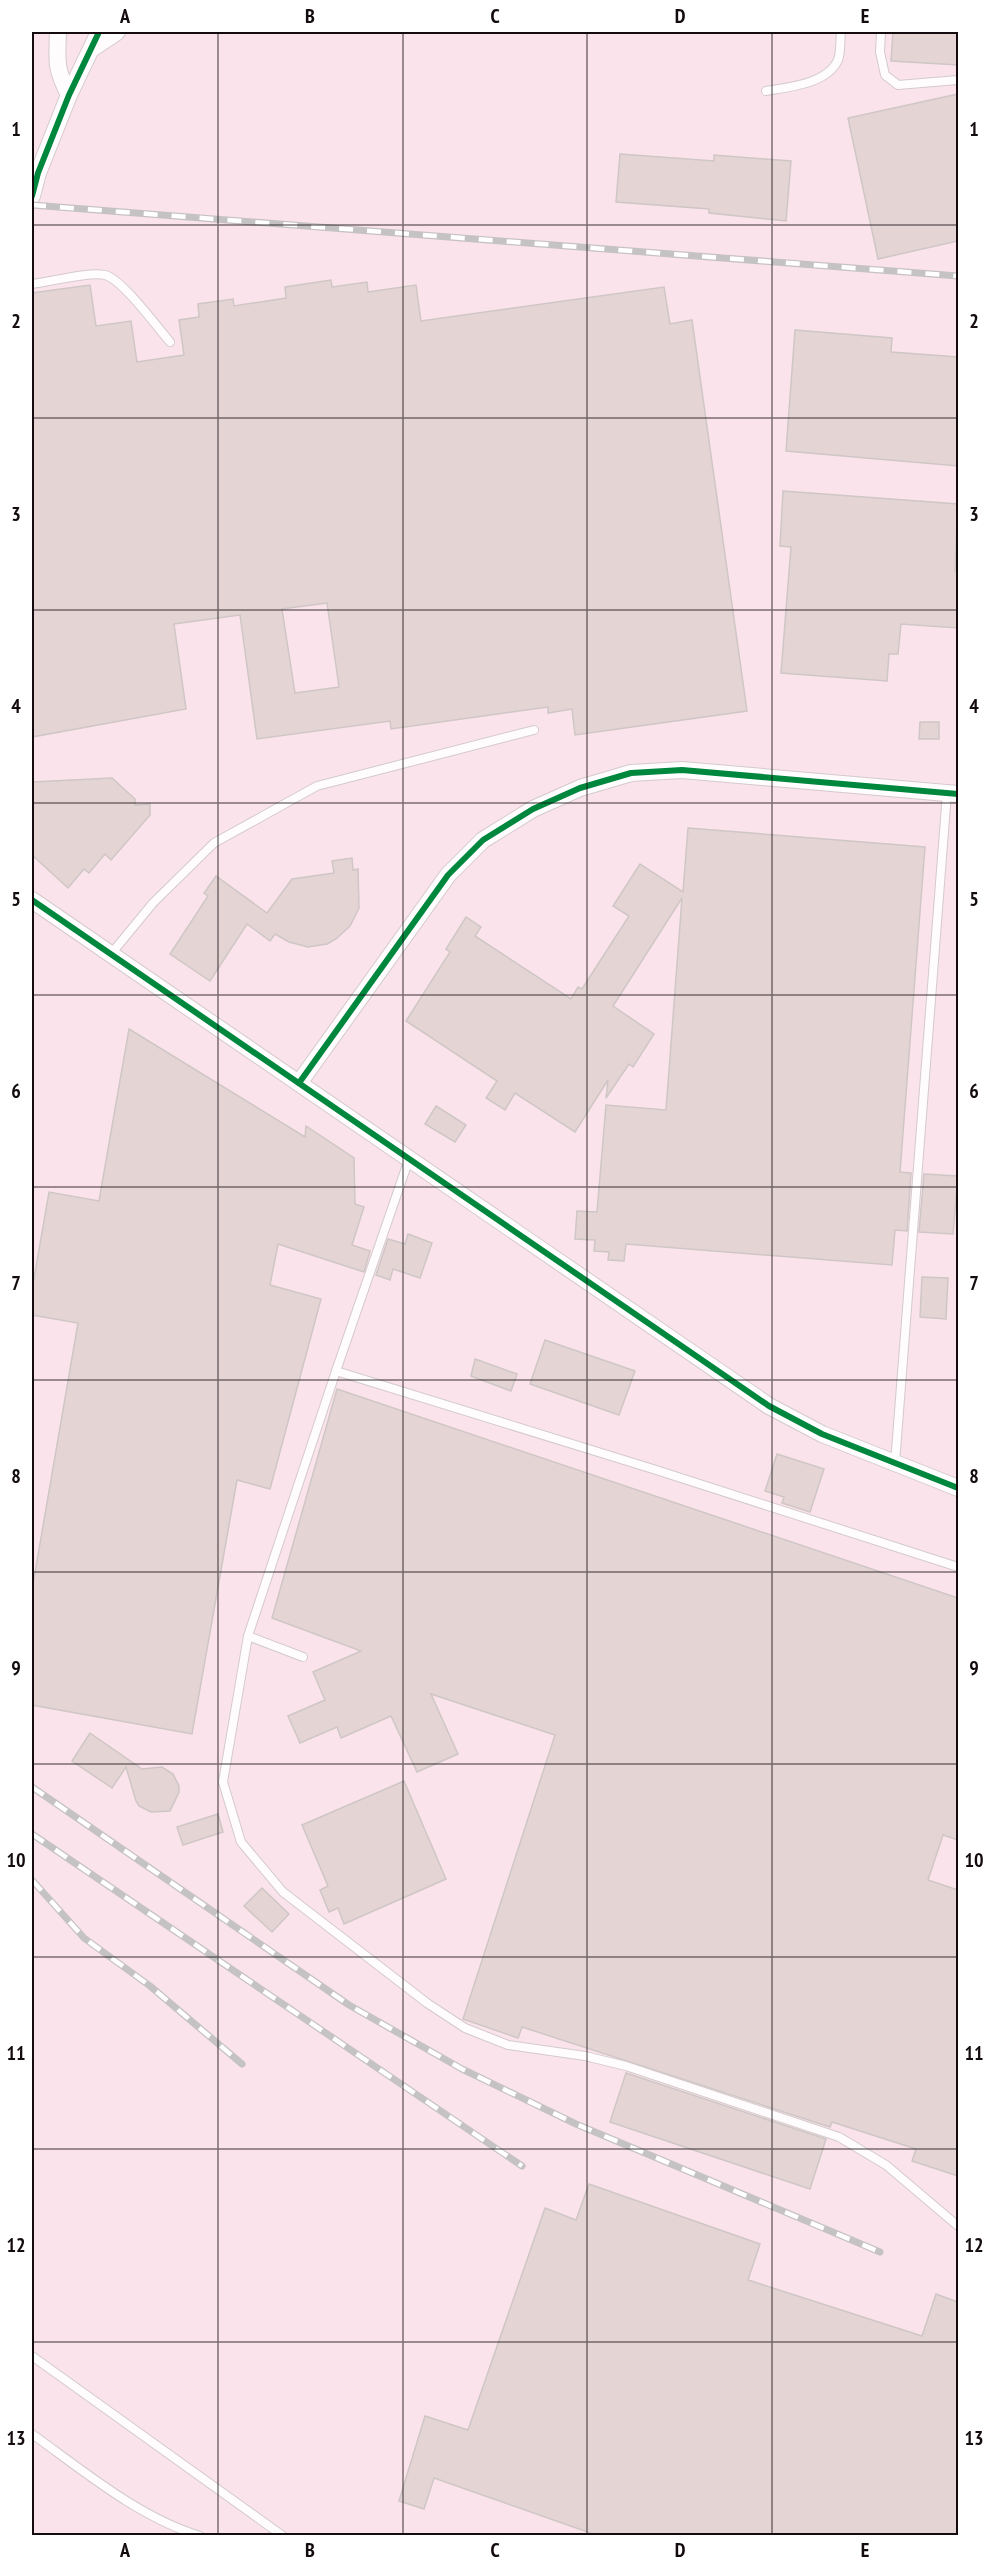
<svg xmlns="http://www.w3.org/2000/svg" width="990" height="2567" font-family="'PT Sans Narrow',sans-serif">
	<rect width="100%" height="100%" fill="#f7ecef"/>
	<rect fill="#fbe3eb" x="32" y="32" width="926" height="2503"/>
	<g fill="#e4d5d4" stroke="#cfc6c6" stroke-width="1.5" fill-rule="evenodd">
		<path d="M893,32H958V65L891,61Z"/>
		<path d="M958,94V241L878,259L848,118Z"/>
		<path d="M620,154L714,161V155L791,161L786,221L709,213V209L616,202Z"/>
		<path d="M331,280L332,287L367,282L368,292L416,285L421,321L664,287L670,324L692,320L747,711L575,735L572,709L548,713V707L391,729L390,721L257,739L240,615L174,624L186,709L32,737V293L90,285L96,326L131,321L137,362L184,355L179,320L199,317L198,304L233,299L234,306L286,298L285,287ZM327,603L339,687L295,693L282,609Z"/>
		<path d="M795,330L892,338L891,352L958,357V466L786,451Z"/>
		<path d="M783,491L958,504L955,571L958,572V628L901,624L898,654H889L887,681L781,673L791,547L780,546Z"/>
		<path d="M920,722H939V739H919Z"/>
		<path d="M112,778L135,799V805L150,804V815L111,860L105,854L89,873L84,869L68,888L32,855V782Z"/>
		<path d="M688,828L925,847L900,1172L911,1173L907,1231L895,1230L892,1265L626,1244L624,1261L608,1260L609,1252L594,1251L595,1240L575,1239L577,1211L597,1212L606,1105L666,1110L682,898L613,1006L654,1034L633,1067L629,1064L606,1098L608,1080L575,1132L515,1093L505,1110L486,1098L497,1081L406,1021L450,952L446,949L466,917L481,927L475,936L571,999L578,987L582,989L629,916L613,906L640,864L683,892Z"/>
		<path d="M352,858L353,870L358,869L359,908L350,926L336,939L327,944L308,947L289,942L275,934L270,941L247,924L210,981L170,954L208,896L204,893L216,876L267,913L292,879L334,873L332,861Z"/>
		<path d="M129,1029L305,1137L306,1126L354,1158L355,1204L364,1207L352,1245L370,1251L364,1272L278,1244L270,1285L321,1299L270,1489L237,1480L192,1734L32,1705V1590L78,1323L32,1315V1290L49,1192L99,1201Z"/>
		<path d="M436,1106L466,1125L455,1142L425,1124Z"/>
		<path d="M924,1174L958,1176L953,1234L919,1232Z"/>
		<path d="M408,1234L432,1243L420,1278L393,1269L390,1280L376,1275L388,1239L405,1244Z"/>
		<path d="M922,1277L948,1278L946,1319L920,1317Z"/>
		<path d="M545,1340L635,1371L619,1415L530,1384Z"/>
		<path d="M475,1359L517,1374L511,1391L471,1376Z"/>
		<path d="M337,1389L958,1598V1840L943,1835L928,1880L958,1890V2176L912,2161L916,2149L832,2122L830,2127L522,2027L518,2038L463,2019L555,1735L431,1694L458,1754L417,1772L391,1716L341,1738L337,1727L300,1743L288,1716L325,1700L313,1672L361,1651L272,1618Z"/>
		<path d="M777,1454L824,1469L810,1512L782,1503L784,1497L765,1491Z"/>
		<path d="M90,1733L142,1769L162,1767L173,1774L179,1786V1792L170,1811L151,1812L139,1806L136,1801L126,1767L112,1788L72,1761Z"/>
		<path d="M404,1781L446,1879L344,1924L338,1908L329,1912L320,1890L328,1886L302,1825Z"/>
		<path d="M218,1814L223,1832L183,1845L177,1827Z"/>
		<path d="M262,1888L289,1914L272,1932L244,1906Z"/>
		<path d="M626,2073L826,2139L810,2189L610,2122Z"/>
		<path d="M589,2184L760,2244L748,2280L922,2336L936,2294L958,2302V2535H596L434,2478L424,2509L399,2501L425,2416L468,2430L545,2208L576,2220Z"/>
	</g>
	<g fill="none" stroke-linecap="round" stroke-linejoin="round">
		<defs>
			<g id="lane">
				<path d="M881,32L880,52L885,75L898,85L958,80"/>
				<path d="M766,91C789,87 827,84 838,60C841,52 840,40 841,32"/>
				<path d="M32,284C51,282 89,271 105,275C122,279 157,327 170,342"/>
				<path d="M111,954L153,903L214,843L317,786L534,730"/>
				<path d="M409,1159L336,1371L653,1469L958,1567"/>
				<path d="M895,1463L947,793"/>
				<path d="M248,1636L336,1371"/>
				<path d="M303,1657L248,1636L223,1782L241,1842L283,1892L427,2003L465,2028L508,2045L585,2056L626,2066L839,2137L886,2165L958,2226"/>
				<path d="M32,2356L283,2536"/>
				<path d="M32,2434C84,2471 138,2517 200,2536"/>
			</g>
			<g id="street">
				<path d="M58,32C57,62 55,67 69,95"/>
				<path d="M93,48L117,32"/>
				<path d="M32,196L38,173L69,95L99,32"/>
				<path d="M32,900L769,1406L822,1434L958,1488"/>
				<path d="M299,1083L448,875L483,840L533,809L580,788L631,773L682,770L958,794"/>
			</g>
		</defs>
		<use href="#lane" stroke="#d4cacd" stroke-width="10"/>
		<use href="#street" stroke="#d4cacd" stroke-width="18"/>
		<use href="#lane" stroke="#fefcfd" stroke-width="8"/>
		<use href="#street" stroke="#fefcfd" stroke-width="16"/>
		<defs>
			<g id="rail">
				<path d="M32,205L958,276"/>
				<path d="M32,1787L349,2005L462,2069L576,2124L880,2252"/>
				<path d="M32,1834L522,2166"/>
				<path d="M32,1880L84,1938L150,1986L242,2064"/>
			</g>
		</defs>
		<use href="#rail" stroke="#c5c2c3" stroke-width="7"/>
		<use href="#rail" stroke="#fff" stroke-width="4.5" stroke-dasharray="14" stroke-linecap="butt"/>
		<defs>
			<g id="cycleway">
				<path d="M32,196L38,173L69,95L99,32"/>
				<path d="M32,900L769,1406L822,1434L958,1488"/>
				<path d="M299,1083L448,875L483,840L533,809L580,788L631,773L682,770L958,794"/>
			</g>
		</defs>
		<use href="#cycleway" stroke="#fff" stroke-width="10"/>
		<use href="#cycleway" stroke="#00873e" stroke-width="6"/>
	</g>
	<path fill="none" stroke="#130b0e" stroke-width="1.5" stroke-opacity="0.55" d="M218,32V2536M403,32V2536M587,32V2536M772,32V2536M32,225H958M32,418H958M32,610H958M32,803H958M32,995H958M32,1187H958M32,1380H958M32,1572H958M32,1764H958M32,1957H958M32,2149H958M32,2342H958"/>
	<rect width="990" height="2567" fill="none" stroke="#ffffff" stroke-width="66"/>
	<rect x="33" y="33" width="924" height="2501" fill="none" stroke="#130b0e" stroke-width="2"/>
	<g font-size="20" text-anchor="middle" font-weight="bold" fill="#130b0e">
		<text x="125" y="23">A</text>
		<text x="310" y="23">B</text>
		<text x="495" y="23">C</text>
		<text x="680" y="23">D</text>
		<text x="865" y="23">E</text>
		<text x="16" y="136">1</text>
		<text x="974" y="136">1</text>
		<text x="16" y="328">2</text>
		<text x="974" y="328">2</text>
		<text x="16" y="521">3</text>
		<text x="974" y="521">3</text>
		<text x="16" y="713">4</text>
		<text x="974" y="713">4</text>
		<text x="16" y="906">5</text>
		<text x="974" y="906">5</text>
		<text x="16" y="1098">6</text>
		<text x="974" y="1098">6</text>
		<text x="16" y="1290">7</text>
		<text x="974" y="1290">7</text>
		<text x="16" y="1483">8</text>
		<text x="974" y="1483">8</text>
		<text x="16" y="1675">9</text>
		<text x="974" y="1675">9</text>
		<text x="16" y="1867">10</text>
		<text x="974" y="1867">10</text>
		<text x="16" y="2060">11</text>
		<text x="974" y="2060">11</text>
		<text x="16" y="2252">12</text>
		<text x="974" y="2252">12</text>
		<text x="16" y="2445">13</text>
		<text x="974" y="2445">13</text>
		<text x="125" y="2557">A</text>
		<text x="310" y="2557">B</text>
		<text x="495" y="2557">C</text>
		<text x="680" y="2557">D</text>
		<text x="865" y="2557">E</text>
	</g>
</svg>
